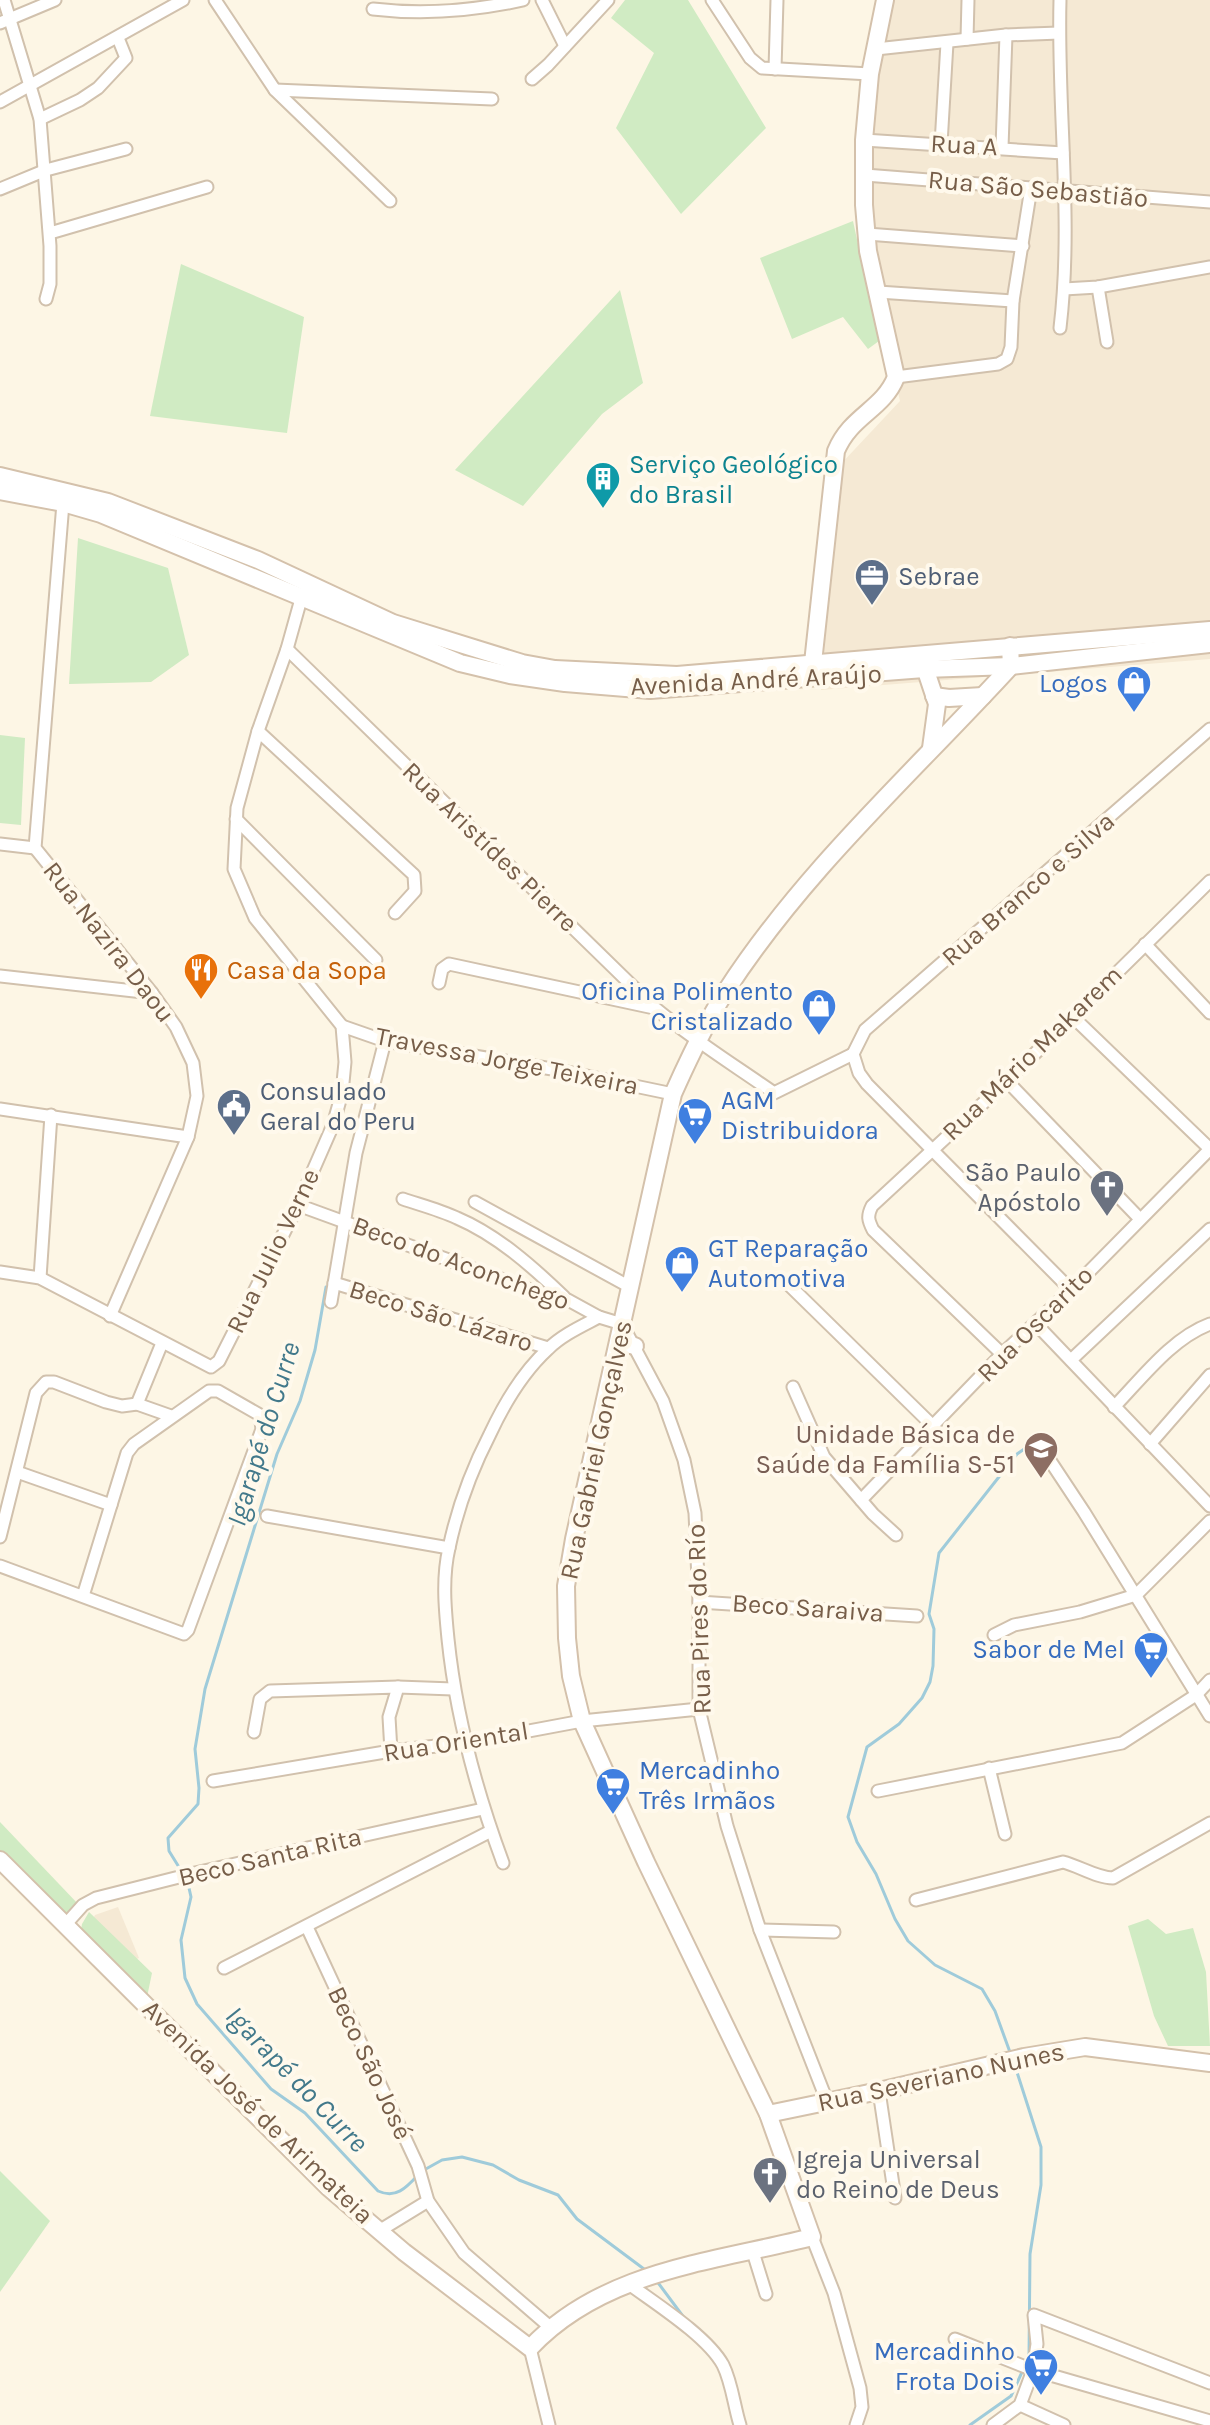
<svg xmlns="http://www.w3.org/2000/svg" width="1210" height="2425" font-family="Karla,sans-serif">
	<rect width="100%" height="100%" fill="#fdf6e5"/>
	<g fill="#f5e9d4">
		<path d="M887,0H1210V659L821,690L839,466L900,401L859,219Z"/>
		<path d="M118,1907L139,1958L127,1963L88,1929L95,1915Z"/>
	</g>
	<g fill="#d0ebc3">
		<path d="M625,0H688L766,128L681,214L616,128L654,53L611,18Z"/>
		<path d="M853,221L879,341L868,349L843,317L792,339L760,258Z"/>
		<path d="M181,264L304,317L287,433L150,416Z"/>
		<path d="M620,290L643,383L602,414L523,506L455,470Z"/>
		<path d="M78,538L168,568L189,655L151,682L69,684Z"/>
		<path d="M0,735L25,738L21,825L0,823Z"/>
		<path d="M0,1822L79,1905L65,1919L0,1856Z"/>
		<path d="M89,1912L152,1973L147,1997L81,1930L82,1924Z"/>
		<path d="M1148,1919L1166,1934L1193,1928L1206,1972L1210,2046H1168L1154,2016L1128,1926Z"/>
		<path d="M0,2171L50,2221L0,2292Z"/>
	</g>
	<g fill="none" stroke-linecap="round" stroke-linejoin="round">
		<g stroke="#9fcbda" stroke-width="3">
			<path d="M182,1872L169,1851L168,1838L198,1804L199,1788L195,1749L205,1689L277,1454L300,1401L315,1350L326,1287"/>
			<path d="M187,1879L191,1897L181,1940L185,1978L197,2004L271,2089L305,2113L378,2191C396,2199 406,2188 418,2175"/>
			<path d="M1011,2055L995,2011L982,1989L935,1965L908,1941L895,1919L876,1874L857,1842L848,1817L867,1747L899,1724L922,1698L930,1682L933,1666L934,1629L929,1614L939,1553L1017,1454L1033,1443"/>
			<path d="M424,2170L442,2160L462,2157L493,2165L519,2180L558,2195L577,2219L648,2272"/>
			<path d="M656,2280L685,2319"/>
			<path d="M970,2425L1011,2396L1029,2357L1030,2254L1041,2185V2147L1015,2066"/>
		</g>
		<defs>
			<g id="street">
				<path d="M4,0L40,119L50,246V284L46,299"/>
				<path d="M215,0L275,90L390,201"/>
				<path d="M542,0L565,46"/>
				<path d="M712,0L750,58L762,68L870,74"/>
				<path d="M373,9C424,15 473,11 523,0"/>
				<path d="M0,23L55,0"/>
				<path d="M967,39L968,0"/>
				<path d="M876,49L1006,35L1059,33"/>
				<path d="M775,69L777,0"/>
				<path d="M532,79L548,65L608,0"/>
				<path d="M275,90L492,99"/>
				<path d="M0,102L183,0"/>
				<path d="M40,119L80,100L98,88L126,58L118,38"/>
				<path d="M864,140L1063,153"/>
				<path d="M941,144L947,43"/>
				<path d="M1002,147L1006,35"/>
				<path d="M865,175L1210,202"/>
				<path d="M0,189L46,170L126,149"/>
				<path d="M50,233L207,187"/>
				<path d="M867,234L1023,246"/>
				<path d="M1098,287L1107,342"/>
				<path d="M1064,289L1098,287L1210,267"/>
				<path d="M878,292L1013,301"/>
				<path d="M1060,328C1073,219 1057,109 1060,0"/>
				<path d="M896,377L998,364L1007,359L1011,347L1013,301L1031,188"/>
				<path d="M63,503L35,848L152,993L176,1027L193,1063L197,1096L188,1137L110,1316"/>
				<path d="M287,649L655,1008C692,1039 734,1065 774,1093L853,1054"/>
				<path d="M258,731L414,875L415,891L395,913"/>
				<path d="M236,819L376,960"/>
				<path d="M0,844L35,848"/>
				<path d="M1145,944L1210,1013"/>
				<path d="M0,976L152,993"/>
				<path d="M439,983L442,969L449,964L654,1008"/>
				<path d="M342,1026L385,1041L558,1070L673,1094"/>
				<path d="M853,1054L865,1030L1210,729"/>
				<path d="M853,1054L859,1073L867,1084L1071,1290"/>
				<path d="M1007,1081L1140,1219"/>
				<path d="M0,1109L188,1137"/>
				<path d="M403,1199C421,1205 440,1210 457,1218C497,1235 533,1267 564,1297"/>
				<path d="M475,1202L630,1287"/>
				<path d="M298,1205L531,1290L568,1300L599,1317L622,1324L663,1401L684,1460L695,1513L699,1602V1709L727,1826L760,1930L827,2101"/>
				<path d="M0,1272L40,1278L211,1367L219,1361L298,1205L333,1125L342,1093L345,1062L342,1026L255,918L234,869L237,808L258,731L287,649L301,599"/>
				<path d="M40,1278L51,1115"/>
				<path d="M334,1283L548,1348"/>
				<path d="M788,1284L934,1427"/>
				<path d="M331,1302L356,1153L385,1041"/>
				<path d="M1036,1324L1210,1506"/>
				<path d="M1002,1354L873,1230C868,1220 867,1216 872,1206L1007,1081L1210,881"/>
				<path d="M1071,1360L1210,1229"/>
				<path d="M793,1387L824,1457L873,1514L896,1535"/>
				<path d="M137,1404L162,1343"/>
				<path d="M1114,1407C1142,1378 1172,1338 1210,1324"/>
				<path d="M1037,1441L1084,1512L1210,1716"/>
				<path d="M1150,1444L1210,1375"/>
				<path d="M17,1472L111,1505"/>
				<path d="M861,1500L1002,1354L1071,1290L1210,1149L1072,1016"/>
				<path d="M267,1516L449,1548"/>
				<path d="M0,1537L36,1393L46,1382H54L106,1402L122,1406L137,1404L171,1416"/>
				<path d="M0,1566L184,1634L188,1630L262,1429L260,1415L218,1391H209L134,1444L127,1453L83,1596"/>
				<path d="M699,1602L917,1616"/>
				<path d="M994,1635L1014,1625L1080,1612L1136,1595L1210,1521"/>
				<path d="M398,1687L453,1689"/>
				<path d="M254,1732L260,1699L270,1691L398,1687L389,1717L391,1751"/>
				<path d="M989,1768L1005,1834"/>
				<path d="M213,1781L391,1751L464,1743L582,1721L699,1709"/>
				<path d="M878,1791L1122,1743L1196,1695L1210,1680"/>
				<path d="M503,1863C476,1790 456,1717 448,1639C445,1609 442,1578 449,1548C457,1510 472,1469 490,1434C504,1404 523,1372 548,1349C562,1335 582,1326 599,1317"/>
				<path d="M916,1900L1063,1862C1079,1866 1097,1878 1113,1878L1210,1823"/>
				<path d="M66,1924L83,1905L96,1898L195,1873L483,1809"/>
				<path d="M307,1927L418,2166L428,2201L464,2253L550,2327"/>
				<path d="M760,1930L834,1932"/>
				<path d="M224,1968L491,1831"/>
				<path d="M879,2091L895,2198"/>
				<path d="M379,2231L428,2201"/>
				<path d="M812,2237L834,2293L860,2388L862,2407L856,2425"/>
				<path d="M753,2252L766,2294"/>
				<path d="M629,2284C656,2304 707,2336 723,2365C732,2383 734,2406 740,2425"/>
				<path d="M955,2339L1033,2370L1210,2421"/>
				<path d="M530,2348L549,2425"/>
				<path d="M1020,2405L1064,2425"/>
				<path d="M993,2425L1020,2405L1033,2370L1037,2344L1034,2315L1210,2383"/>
			</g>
			<g id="secondary">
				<path d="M0,476L108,502L258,560L393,623L522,663L555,669L677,675L1210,630"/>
				<path d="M0,491L63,503L101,514L460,663L510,675L565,683L650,690L924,669L1011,666L1210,644"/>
				<path d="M923,662L937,704L931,748"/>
				<path d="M812,672L836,451C851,415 883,410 896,377L868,251L864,205V140L870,74L885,0"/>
				<path d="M934,696L949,698L983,696"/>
				<path d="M619,1343L635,1346"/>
				<path d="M0,1860L329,2188L404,2252L530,2348C603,2270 714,2262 812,2237L768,2114L646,1862L582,1721L571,1676L567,1638L566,1586L574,1539L673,1094C689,1058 705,1024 726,991C805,869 914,772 1011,666L1010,646"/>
				<path d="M768,2114L879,2091L1024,2057L1085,2047L1210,2063"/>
			</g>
		</defs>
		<use href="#street" stroke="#d1c1ad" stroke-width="15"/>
		<use href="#secondary" stroke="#d4c1ab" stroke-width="20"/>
		<use href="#street" stroke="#fff" stroke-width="11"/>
		<use href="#secondary" stroke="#fff" stroke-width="16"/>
	</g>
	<defs>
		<symbol id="building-pin" viewBox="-11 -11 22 30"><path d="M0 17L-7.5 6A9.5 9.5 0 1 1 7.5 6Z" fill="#0f9aa8" stroke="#fff9ec"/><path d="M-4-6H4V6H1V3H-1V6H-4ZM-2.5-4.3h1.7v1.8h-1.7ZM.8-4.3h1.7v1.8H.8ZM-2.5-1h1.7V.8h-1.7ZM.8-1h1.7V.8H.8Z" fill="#fff"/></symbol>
		<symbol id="office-pin" viewBox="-11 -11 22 30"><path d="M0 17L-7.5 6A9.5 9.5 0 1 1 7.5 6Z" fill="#5c6f8a" stroke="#fff9ec"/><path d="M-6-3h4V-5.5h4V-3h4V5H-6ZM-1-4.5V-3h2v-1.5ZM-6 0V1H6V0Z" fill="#fff"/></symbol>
		<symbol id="shop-pin" viewBox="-11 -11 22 30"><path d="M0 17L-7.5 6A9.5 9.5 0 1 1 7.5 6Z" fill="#3f7fe0" stroke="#fff9ec"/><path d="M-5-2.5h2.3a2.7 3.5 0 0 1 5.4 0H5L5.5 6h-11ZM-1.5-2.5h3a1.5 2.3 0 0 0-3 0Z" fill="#fff"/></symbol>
		<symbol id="restaurant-pin" viewBox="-11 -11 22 30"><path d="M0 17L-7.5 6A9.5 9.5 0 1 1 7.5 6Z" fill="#e8710a" stroke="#fff9ec"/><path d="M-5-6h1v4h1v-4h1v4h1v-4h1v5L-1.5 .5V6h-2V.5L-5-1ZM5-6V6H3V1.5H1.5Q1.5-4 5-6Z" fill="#fff"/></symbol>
		<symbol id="civic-pin" viewBox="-11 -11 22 30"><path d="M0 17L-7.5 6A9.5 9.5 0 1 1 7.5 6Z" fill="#5c6f8a" stroke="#fff9ec"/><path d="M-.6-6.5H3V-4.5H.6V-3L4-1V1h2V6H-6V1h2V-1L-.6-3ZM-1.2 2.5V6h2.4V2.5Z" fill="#fff"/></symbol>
		<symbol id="supermarket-pin" viewBox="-11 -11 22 30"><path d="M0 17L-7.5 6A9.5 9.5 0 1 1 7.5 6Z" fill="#3f7fe0" stroke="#fff9ec"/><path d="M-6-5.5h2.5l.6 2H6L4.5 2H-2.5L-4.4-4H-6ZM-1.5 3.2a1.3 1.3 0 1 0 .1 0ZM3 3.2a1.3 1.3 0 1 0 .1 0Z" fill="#fff"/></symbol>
		<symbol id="church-pin" viewBox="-11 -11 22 30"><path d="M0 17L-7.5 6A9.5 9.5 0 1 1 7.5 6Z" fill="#6b7280" stroke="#fff9ec"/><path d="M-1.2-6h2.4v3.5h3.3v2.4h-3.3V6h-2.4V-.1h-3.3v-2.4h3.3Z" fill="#fff"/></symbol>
		<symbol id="school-pin" viewBox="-11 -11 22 30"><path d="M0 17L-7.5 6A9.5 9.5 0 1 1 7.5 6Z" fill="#8d6e63" stroke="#fff9ec"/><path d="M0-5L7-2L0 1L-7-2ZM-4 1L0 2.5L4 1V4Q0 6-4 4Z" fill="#fff"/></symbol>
	</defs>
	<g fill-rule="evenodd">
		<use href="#building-pin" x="583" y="459" width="40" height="54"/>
		<use href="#office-pin" x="852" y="556" width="40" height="54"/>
		<use href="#shop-pin" x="1114" y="663" width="40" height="54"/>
		<use href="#restaurant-pin" x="181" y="950" width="40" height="54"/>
		<use href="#shop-pin" x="799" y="986" width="40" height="54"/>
		<use href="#civic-pin" x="214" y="1086" width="40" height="54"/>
		<use href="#supermarket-pin" x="675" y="1095" width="40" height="54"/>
		<use href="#church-pin" x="1087" y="1167" width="40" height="54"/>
		<use href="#shop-pin" x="662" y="1243" width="40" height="54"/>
		<use href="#school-pin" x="1021" y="1429" width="40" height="54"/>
		<use href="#supermarket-pin" x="1131" y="1629" width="40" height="54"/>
		<use href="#supermarket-pin" x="593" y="1765" width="40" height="54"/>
		<use href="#church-pin" x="750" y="2154" width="40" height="54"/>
		<use href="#supermarket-pin" x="1021" y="2346" width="40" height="54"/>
	</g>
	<g text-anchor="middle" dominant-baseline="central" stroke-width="8" stroke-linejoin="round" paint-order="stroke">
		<g font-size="26" fill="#775e49" stroke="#fff9ec">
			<text transform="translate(964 145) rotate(3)">Rua A</text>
			<text transform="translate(1038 189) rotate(5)">Rua São Sebastião</text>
			<text transform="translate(756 680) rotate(-3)">Avenida André Araújo</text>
			<text transform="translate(490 847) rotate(44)">Rua Aristídes Pierre</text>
			<text transform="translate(1028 889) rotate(-41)">Rua Branco e Silva</text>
			<text transform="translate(109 942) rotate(52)">Rua Nazira Daou</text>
			<text transform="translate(1032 1053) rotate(-44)">Rua Mário Makarem</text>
			<text transform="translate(507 1061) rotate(11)">Travessa Jorge Teixeira</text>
			<text transform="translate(273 1251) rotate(-64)">Rua Julio Verne</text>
			<text transform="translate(461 1263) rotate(20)">Beco do Aconchego</text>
			<text transform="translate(441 1316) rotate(17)">Beco São Lázaro</text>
			<text transform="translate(1035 1324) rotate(-45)">Rua Oscarito</text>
			<text transform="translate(596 1450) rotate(-78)">Rua Gabriel Gonçalves</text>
			<text transform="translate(808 1608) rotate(4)">Beco Saraiva</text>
			<text transform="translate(699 1619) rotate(-92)">Rua Pires do Río</text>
			<text transform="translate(456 1742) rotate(-9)">Rua Oriental</text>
			<text transform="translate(270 1857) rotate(-13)">Beco Santa Rita</text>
			<text transform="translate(370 2063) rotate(65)">Beco São José</text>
			<text transform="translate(941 2077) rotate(-12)">Rua Severiano Nunes</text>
			<text transform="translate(258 2112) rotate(44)">Avenida José de Arimateia</text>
		</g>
		<g font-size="26" fill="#0d838f" stroke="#fff9ec" text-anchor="start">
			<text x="629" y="464">Serviço Geológico<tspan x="629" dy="30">do Brasil</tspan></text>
		</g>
		<g font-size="26" fill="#4e5e75" stroke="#fff9ec" text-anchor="start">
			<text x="898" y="576">Sebrae</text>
			<text x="260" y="1091">Consulado<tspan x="260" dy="30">Geral do Peru</tspan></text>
		</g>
		<g font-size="26" fill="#366cbe" stroke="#fff9ec" text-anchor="end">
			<text x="1108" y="683">Logos</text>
			<text x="793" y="991">Oficina Polimento<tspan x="793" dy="30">Cristalizado</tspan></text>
			<text x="721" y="1100" text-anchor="start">AGM<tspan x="721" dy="30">Distribuidora</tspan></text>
			<text x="708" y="1248" text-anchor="start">GT Reparação<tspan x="708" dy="30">Automotiva</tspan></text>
			<text x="1125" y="1649">Sabor de Mel</text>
			<text x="639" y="1770" text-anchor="start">Mercadinho<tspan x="639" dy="30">Três Irmãos</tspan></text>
			<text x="1015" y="2351">Mercadinho<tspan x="1015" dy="30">Frota Dois</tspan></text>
		</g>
		<g font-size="26" fill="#c56008" stroke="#fff9ec" text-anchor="start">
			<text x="227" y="970">Casa da Sopa</text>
		</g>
		<g font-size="26" fill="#5b616d" stroke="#fff9ec" text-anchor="end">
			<text x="1081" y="1172">São Paulo<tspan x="1081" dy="30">Apóstolo</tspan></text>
			<text x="796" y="2159" text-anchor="start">Igreja Universal<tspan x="796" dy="30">do Reino de Deus</tspan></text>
		</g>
		<g font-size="26" fill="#785e54" stroke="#fff9ec" text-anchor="end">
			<text x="1015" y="1434">Unidade Básica de<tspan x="1015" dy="30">Saúde da Família S-51</tspan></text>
		</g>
		<g font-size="28" font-style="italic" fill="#42798b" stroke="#fff9ec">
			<text transform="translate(263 1434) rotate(-73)">Igarapé do Curre</text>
			<text transform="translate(297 2079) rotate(46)">Igarapé do Curre</text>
		</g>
	</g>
</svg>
